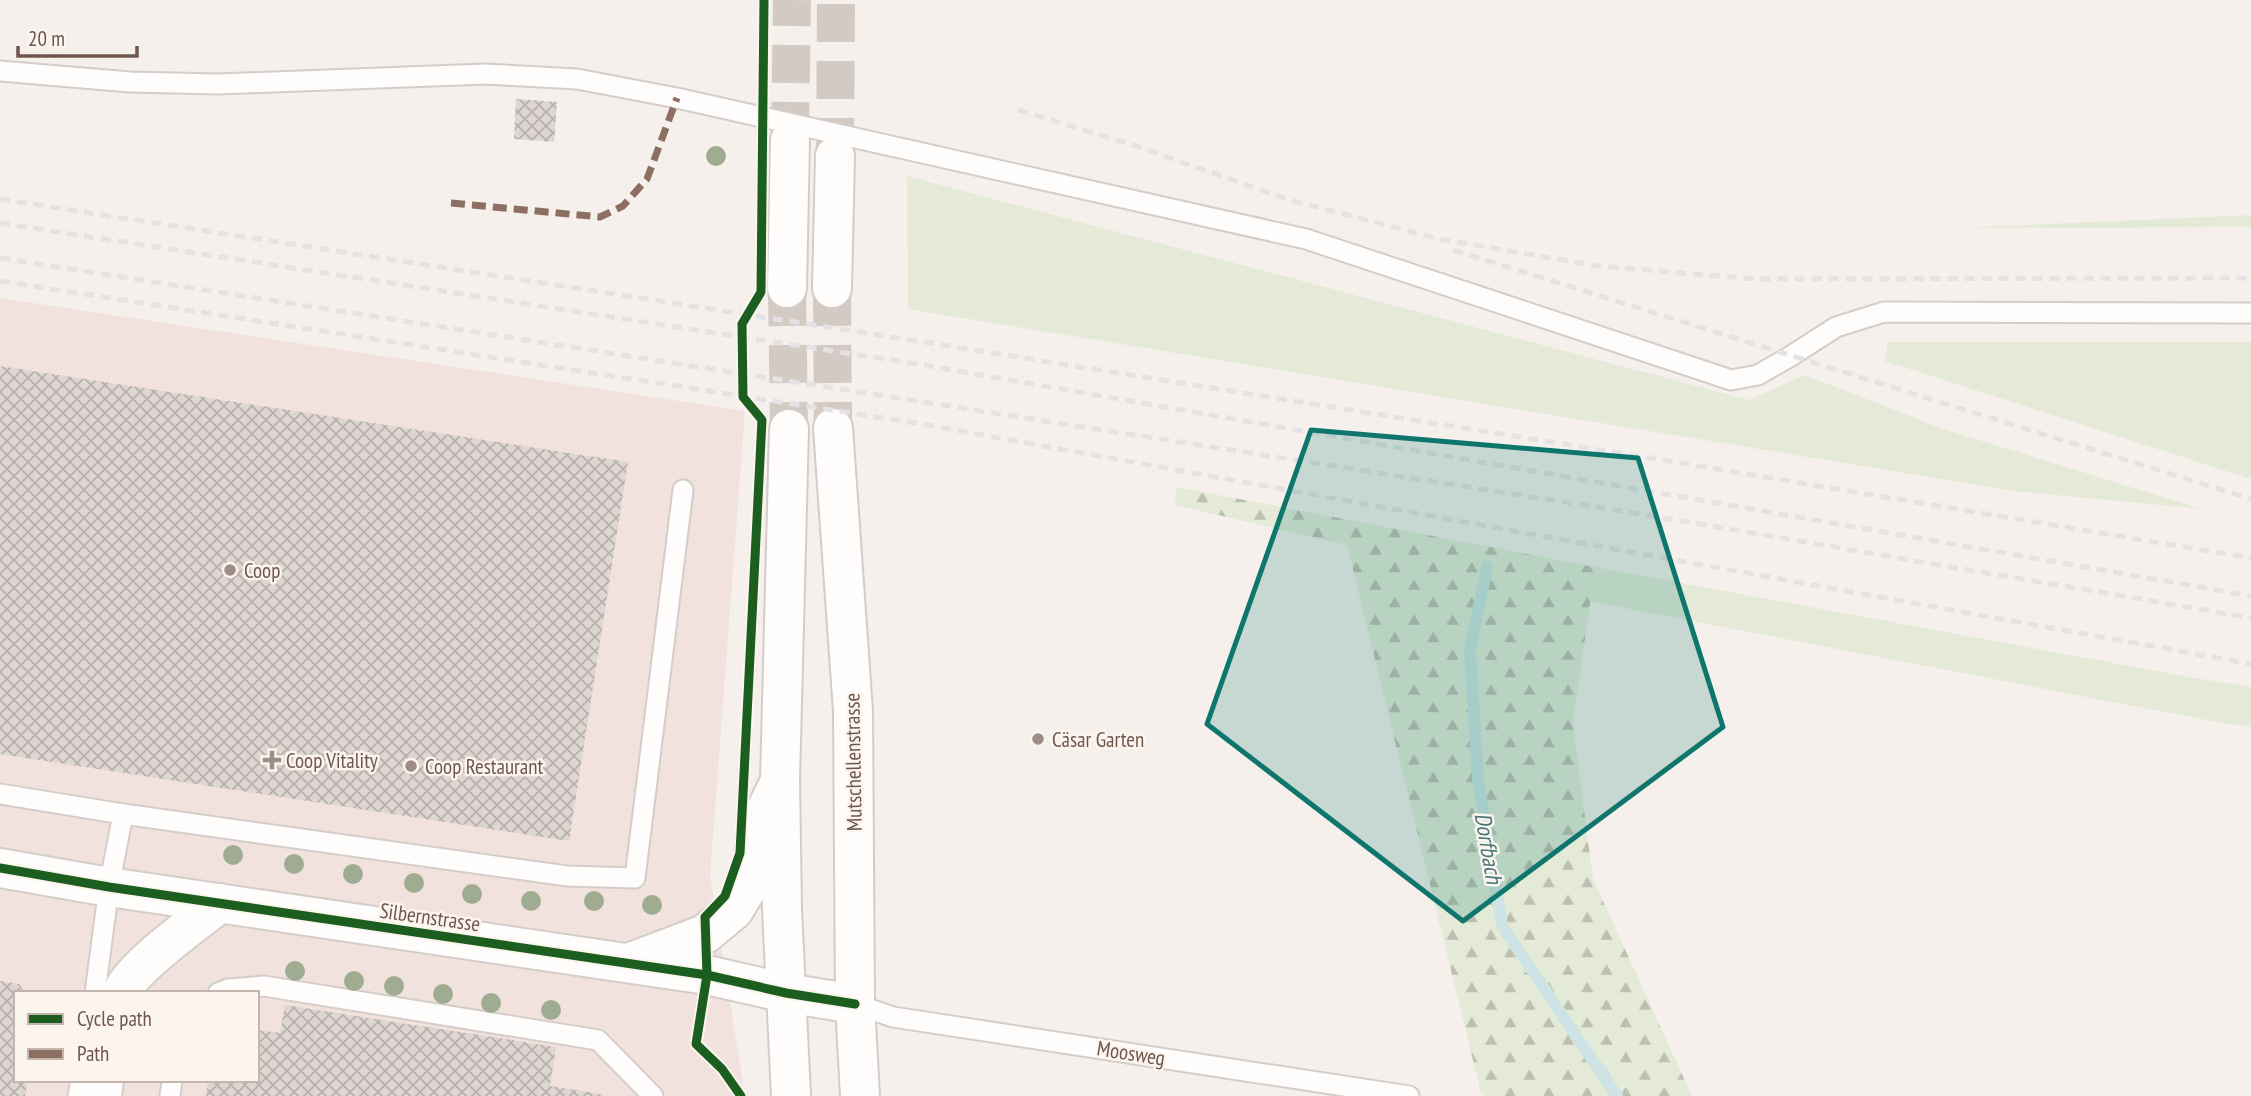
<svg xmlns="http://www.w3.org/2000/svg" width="2251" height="1096" font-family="'PT Sans Narrow',sans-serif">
	<defs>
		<pattern id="forest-firs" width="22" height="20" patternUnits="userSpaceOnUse" patternTransform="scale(1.75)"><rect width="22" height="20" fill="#e4ead7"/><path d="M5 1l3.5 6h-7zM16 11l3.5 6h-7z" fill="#bdc0b1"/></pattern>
		<pattern id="building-cross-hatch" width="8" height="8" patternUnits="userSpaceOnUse" patternTransform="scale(1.75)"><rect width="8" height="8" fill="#ded6d1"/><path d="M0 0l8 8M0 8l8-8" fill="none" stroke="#b8b0ac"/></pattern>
	</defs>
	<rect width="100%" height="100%" fill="#f5f0eb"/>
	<path fill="#f2e2dd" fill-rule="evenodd" d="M0,298L745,411L710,876L745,1096H0ZM16,993H257V1080H16Z"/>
	<g fill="#e4ead7">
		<path d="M907,176L1749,400L1805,375L1943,429L2202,509L2014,491L908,309Z"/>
		<path d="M2251,215V227L1958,228Z"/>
		<path d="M1888,342H2251V479L1885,361Z"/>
		<path d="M1595,567L2189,677L2251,687V727L2212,721L1588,601Z"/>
	</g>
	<path fill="url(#forest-firs)" d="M1176,487L1595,567L1573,724L1593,879L1692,1096H1486L1481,1093L1347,545L1175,505Z"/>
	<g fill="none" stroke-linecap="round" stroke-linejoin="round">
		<path stroke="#cee3e3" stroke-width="12" d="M1487,567L1470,650L1478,780L1502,926L1617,1096"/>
	</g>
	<g fill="url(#building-cross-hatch)">
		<path d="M516,99L557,102L554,142L514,139Z"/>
		<path d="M0,366L628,462L569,841L0,754Z"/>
		<path d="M0,981L19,984L25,993H16V1080H28L25,1096H0Z"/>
		<path d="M285,1005L556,1047L550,1086L601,1094L603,1096H206L208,1080H257V1030L280,1033Z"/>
	</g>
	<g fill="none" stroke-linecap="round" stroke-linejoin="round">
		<g stroke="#d4cac4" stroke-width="38" stroke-dasharray="38 19" stroke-linecap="butt">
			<path d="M790,140L792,0"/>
			<path d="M835,156L836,0"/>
			<path d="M787,288L789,429"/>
			<path d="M832,288L833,428"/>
		</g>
		<defs>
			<g id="service">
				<path d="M0,71L130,82L219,84L485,74L577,79L677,98L1306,239L1731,380L1758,375L1791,356L1836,327L1884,312L2251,313"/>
				<path d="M0,794L123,814L109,887L95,993"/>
				<path d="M123,814L567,876L635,878L683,490"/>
				<path d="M218,993L228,989L264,986L598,1040L653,1096"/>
				<path d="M855,1004L893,1017L1409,1096"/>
				<path d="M78,1096L81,1080"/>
				<path d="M170,1096L172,1080"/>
			</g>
			<g id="minor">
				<path d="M122,993C130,968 198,921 220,903"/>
				<path d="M102,1096L104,1080"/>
			</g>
			<g id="tertiary">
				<path d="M0,868L109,887L707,975L786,993L855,1004"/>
				<path d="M631,962L705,934L734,910L752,880L756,830L780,781"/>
			</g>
			<g id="secondary">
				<path d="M787,288L790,140"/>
				<path d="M832,288L835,156"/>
				<path d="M833,428L853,711L855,1004L860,1096"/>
				<path d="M789,429L780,781L782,909L791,1096"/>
			</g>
		</defs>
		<use href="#service" stroke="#d4cdc9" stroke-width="23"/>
		<use href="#minor" stroke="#d4cdc9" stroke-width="42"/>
		<use href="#tertiary" stroke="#d4cdc9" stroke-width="42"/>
		<use href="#secondary" stroke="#d4ccc8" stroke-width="42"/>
		<use href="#service" stroke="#fefdfc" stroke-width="19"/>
		<use href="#minor" stroke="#fefdfc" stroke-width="38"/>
		<use href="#tertiary" stroke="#fefdfc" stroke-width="38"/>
		<use href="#secondary" stroke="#fefdfc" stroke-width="38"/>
		<g stroke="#e4e2e4" stroke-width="5" stroke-dasharray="10 7" stroke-linecap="butt">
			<path d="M1018,110L1130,144L1290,200L1439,239L1599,266L1754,279L2251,278"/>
			<path d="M0,199L924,342L1645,457L2251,558"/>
			<path d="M0,223L924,365L2251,596"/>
			<path d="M1453,250L2251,499"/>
			<path d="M0,258L1635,513L2251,618"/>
			<path d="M0,281L922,424L2251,664"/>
		</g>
		<path stroke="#8d6e63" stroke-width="7" stroke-dasharray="14 7" stroke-linecap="butt" d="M451,203L600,217L623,206L647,179L677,98"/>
		<defs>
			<g id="cycleway">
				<path d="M0,868L109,887L707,975L786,993L855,1004"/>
				<path d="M741,1096L722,1069L696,1044L707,975L705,917L725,896L740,853L762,420L743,397L742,324L761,292L764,0"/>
			</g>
		</defs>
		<use href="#cycleway" stroke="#fcf5ed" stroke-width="13"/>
		<use href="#cycleway" stroke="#1b5e20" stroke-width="9"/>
	</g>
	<g fill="#9fac91">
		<circle cx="716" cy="156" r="10"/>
		<circle cx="233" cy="855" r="10"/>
		<circle cx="294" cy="864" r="10"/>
		<circle cx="353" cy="874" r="10"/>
		<circle cx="414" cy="883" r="10"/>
		<circle cx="472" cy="894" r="10"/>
		<circle cx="531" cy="901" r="10"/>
		<circle cx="594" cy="901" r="10"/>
		<circle cx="652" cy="905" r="10"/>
		<circle cx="295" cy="971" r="10"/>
		<circle cx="354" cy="981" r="10"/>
		<circle cx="394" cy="986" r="10"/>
		<circle cx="443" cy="994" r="10"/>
		<circle cx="491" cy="1003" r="10"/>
		<circle cx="551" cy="1010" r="10"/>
	</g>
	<path fill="#0f766e" fill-opacity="0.2" stroke="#0f766e" stroke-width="5" stroke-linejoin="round" d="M1311,430L1638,458L1723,727L1463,921L1207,724Z"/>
	<g fill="#9e8d86" stroke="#fcf5ed" stroke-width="2.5">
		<circle cx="230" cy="570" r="7"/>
		<circle cx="1038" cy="739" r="7"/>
		<path d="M268.5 749.5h7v7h7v7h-7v7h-7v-7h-7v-7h7z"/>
		<circle cx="411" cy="766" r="7"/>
	</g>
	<g text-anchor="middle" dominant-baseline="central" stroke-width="5" stroke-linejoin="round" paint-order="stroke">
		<g font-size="21" fill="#6f574f" stroke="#fcf5ed" text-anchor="start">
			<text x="244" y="570">Coop</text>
			<text x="1052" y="739">Cäsar Garten</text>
			<text x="286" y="760">Coop Vitality</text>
			<text x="425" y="766">Coop Restaurant</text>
		</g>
		<g font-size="21" fill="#6f574f" stroke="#fcf5ed">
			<text transform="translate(853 762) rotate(-91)">Mutschellenstrasse</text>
			<text transform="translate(430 917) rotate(8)">Silbernstrasse</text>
			<text transform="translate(1131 1053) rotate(9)">Moosweg</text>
		</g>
		<g font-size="23" font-style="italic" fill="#487679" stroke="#fcf5ed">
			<text transform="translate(1489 848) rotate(80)">Dorfbach</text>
		</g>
	</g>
	<rect x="14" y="991" width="245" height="91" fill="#fcf5ed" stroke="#c4b6ae" stroke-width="2"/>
	<rect x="28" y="1014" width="35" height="10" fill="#1b5e20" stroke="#c4b6ae" stroke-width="2"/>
	<text x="77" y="1026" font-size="21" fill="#6f574f">Cycle path</text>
	<rect x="28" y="1049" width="35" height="10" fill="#8d6e63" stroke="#c4b6ae" stroke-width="2"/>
	<text x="77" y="1061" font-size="21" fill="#6f574f">Path</text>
	<path d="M18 46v10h119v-10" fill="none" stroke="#6f574f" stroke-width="3.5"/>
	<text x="28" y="46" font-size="21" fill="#6f574f" stroke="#fcf5ed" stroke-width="5" paint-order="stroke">20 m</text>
</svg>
